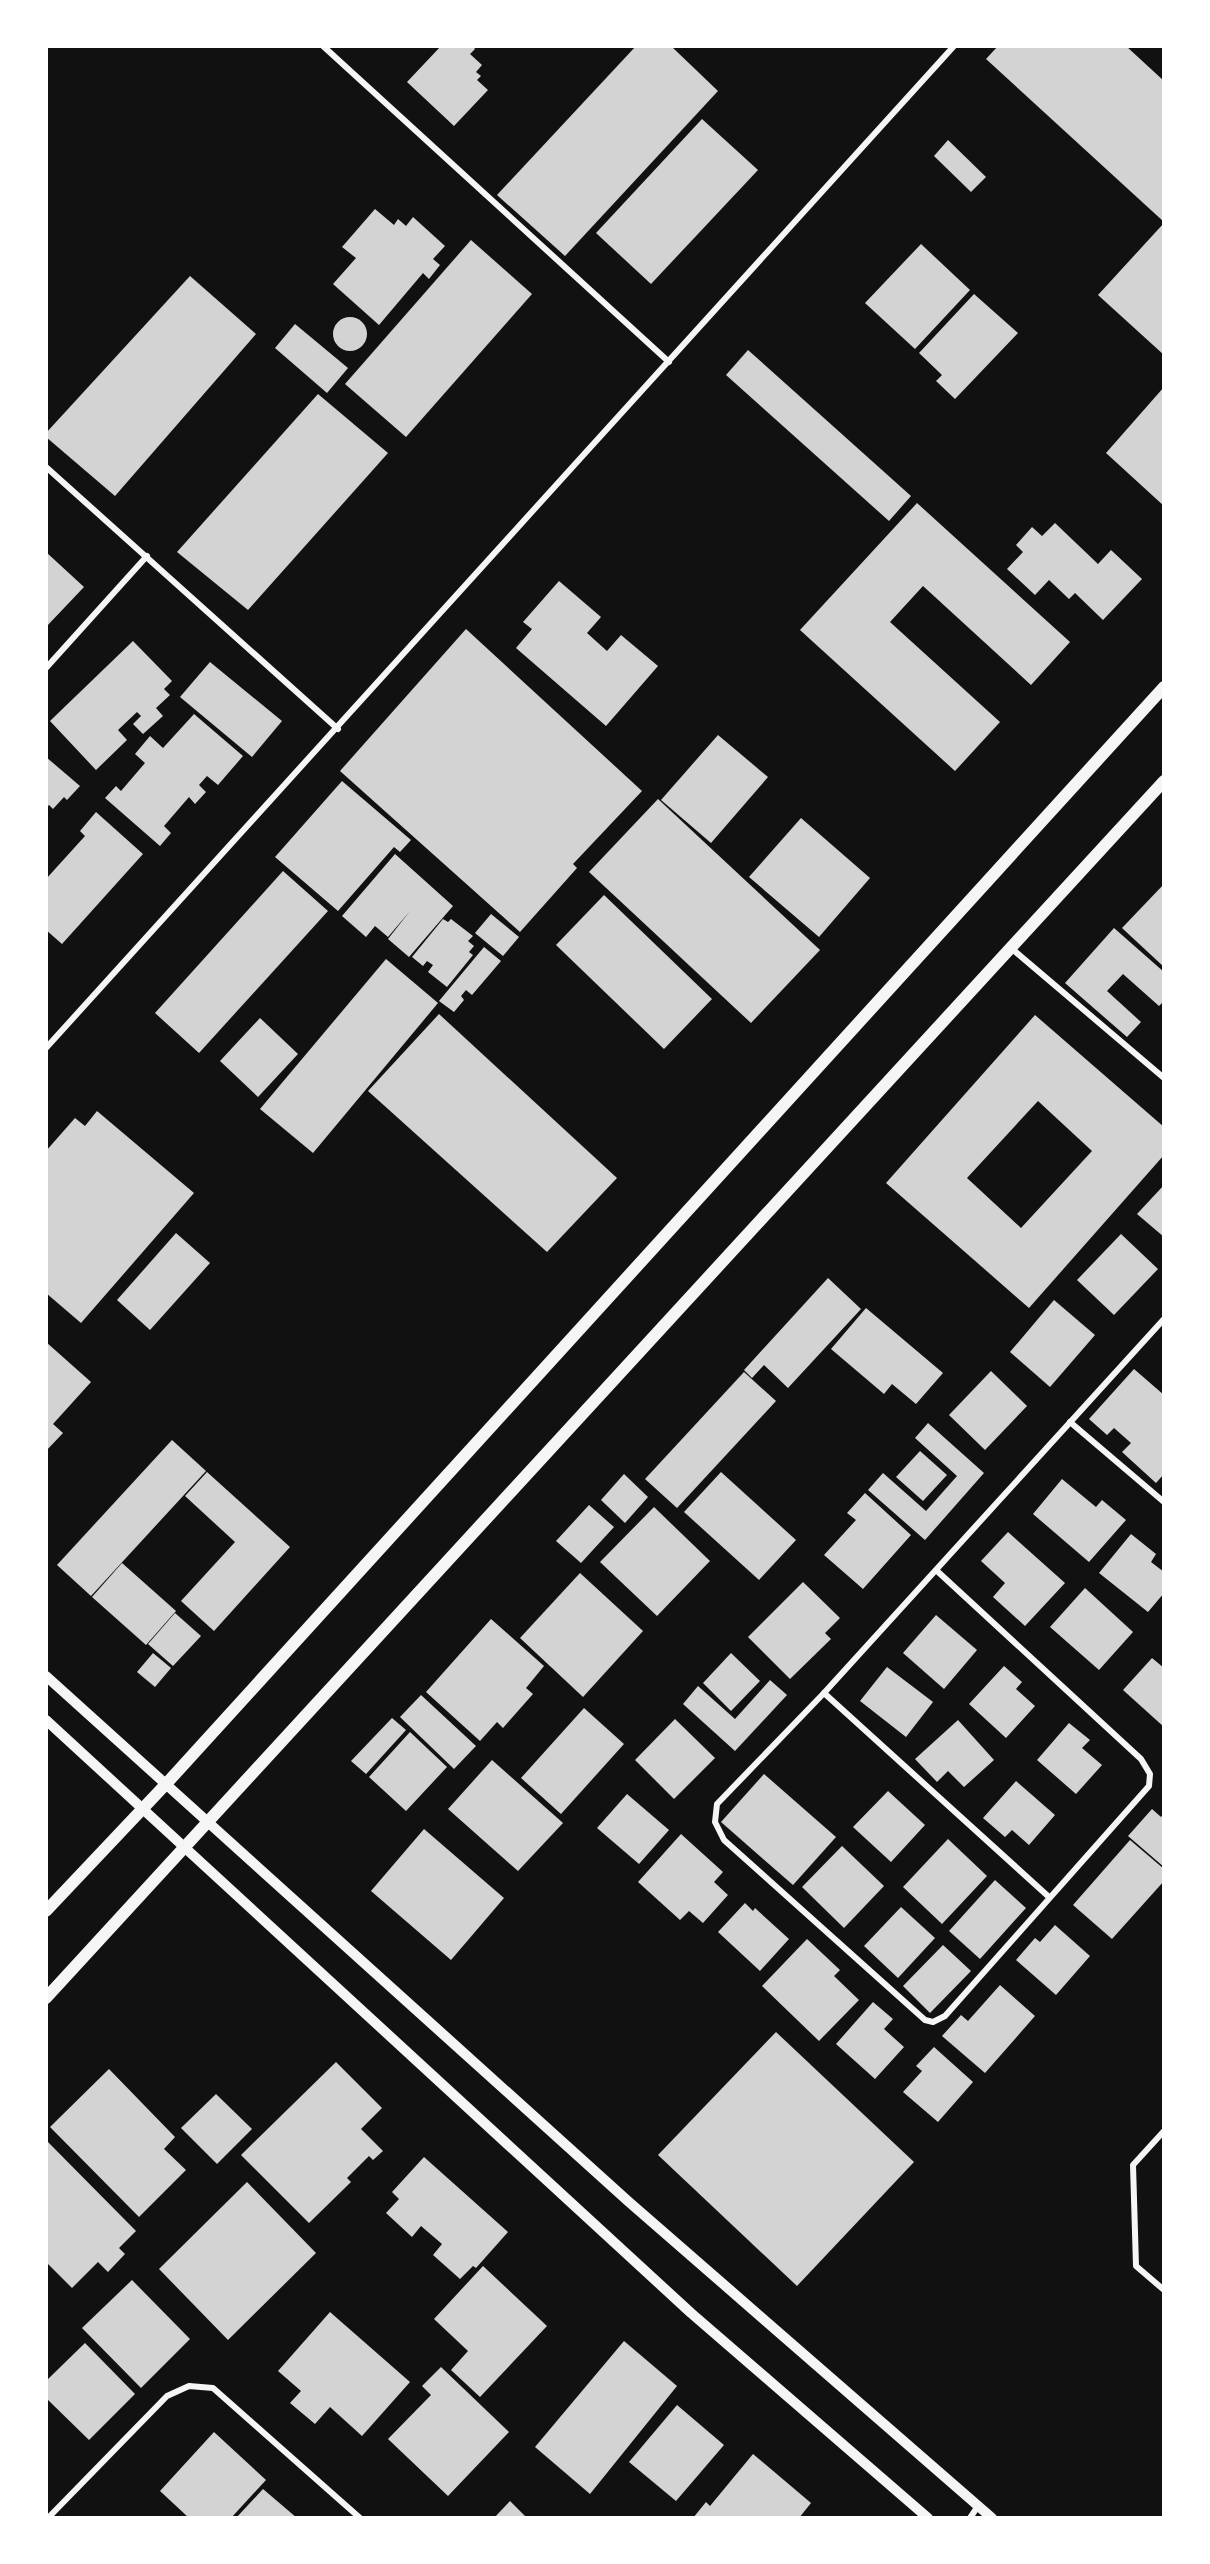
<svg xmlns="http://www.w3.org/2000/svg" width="1210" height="2564" font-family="'Titillium Web',sans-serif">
	<rect width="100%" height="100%" fill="#111"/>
	<g fill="#d3d3d3" fill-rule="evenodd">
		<path d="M441,46H473L475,49L470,54L482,65L476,72L481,76L477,80L488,90L454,126L407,82Z"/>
		<path d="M636,46H671L718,91L565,256L497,195Z"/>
		<path d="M998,46H1126L1164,81V222L986,59Z"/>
		<path d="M702,119L758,170L651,284L596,233Z"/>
		<path d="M948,140L986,177L971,192L934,156Z"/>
		<path d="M375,209L394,225L398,219L406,226L413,217L445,246L433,259L440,265L429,279L423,273L379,325L333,284L356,258L342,247Z"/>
		<path d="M1164,223V355L1098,295Z"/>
		<path d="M471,240L532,294L406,437L345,384Z"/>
		<path d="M921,244L970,290L915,349L865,303Z"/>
		<path d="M190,276L256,334L115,496L46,437V433Z"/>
		<path d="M974,294L1018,333L955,399L936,381L942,375L919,353Z"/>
		<circle cx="350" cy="334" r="17"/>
		<path d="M295,324L348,368L327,393L275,348Z"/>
		<path d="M748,350L911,496L889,521L726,375Z"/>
		<path d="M1164,387V506L1106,453Z"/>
		<path d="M318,394L388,453L248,610L177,552Z"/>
		<path d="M917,503L1070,642L1031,685L923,586L890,622L1000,722L955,771L800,630Z"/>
		<path d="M1055,523L1098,564L1111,550L1142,579L1103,620L1075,593L1069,599L1049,580L1035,595L1007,569L1023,552L1016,545L1032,527L1042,536Z"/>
		<path d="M46,552L84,587L46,627Z"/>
		<path d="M559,581L601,617L587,633L607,651L621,635L658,666L606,726L516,648L532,629L523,622Z"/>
		<path d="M466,629L642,791L573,864L577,868L520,932L340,771Z"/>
		<path d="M133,641L172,681L164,689L170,695L156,708L163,716L143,734L133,724L141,716L137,712L118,730L127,740L96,770L50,721Z"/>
		<path d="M210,662L282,721L252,757L180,697Z"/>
		<path d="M194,714L243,756L218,785L207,776L199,785L206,792L195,804L189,797L164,826L171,833L160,846L105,798L116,786L121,791L145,763L135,754L150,736L163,748Z"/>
		<path d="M718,735L768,777L711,843L661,800Z"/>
		<path d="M46,757L80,786L67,800L64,797L53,809L49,805L46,808Z"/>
		<path d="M342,781L411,840L400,852L394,847L338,911L275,857Z"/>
		<path d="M658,799L820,950L751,1023L589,872Z"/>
		<path d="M96,812L143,854L62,944L46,930V879L85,836L80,831Z"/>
		<path d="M801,818L870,878L819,937L749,877Z"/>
		<path d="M395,854L453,906L409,957L388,939L410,911L388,937L375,926L366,937L342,916Z"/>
		<path d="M283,871L328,911L199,1053L155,1013Z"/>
		<path d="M1164,884V967L1122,928Z"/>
		<path d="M604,895L712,999L664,1049L556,945Z"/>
		<path d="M491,914L519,937L503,956L475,933Z"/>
		<path d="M443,919L448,922L451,919L473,936L468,941L474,946L469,952L473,955L447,987L428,972L433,965L427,961L423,966L412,957Z"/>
		<path d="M1114,928L1164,972V1001L1159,1006L1123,974L1107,991L1141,1022L1127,1037L1065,983Z"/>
		<path d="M484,947L501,961L472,995L466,990L461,996L464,1000L454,1012L439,1001Z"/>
		<path d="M386,959L438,1003L313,1153L260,1109Z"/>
		<path d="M439,1014L617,1178L547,1252L368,1091Z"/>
		<path d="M1035,1015L1164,1127V1155L1029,1308L886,1183ZM1038,1101L1092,1151L1021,1228L967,1178Z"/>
		<path d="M260,1018L298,1054L258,1097L220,1061Z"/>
		<path d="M97,1111L194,1193L81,1323L46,1293V1151L75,1118L85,1126Z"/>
		<path d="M1164,1185V1237L1137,1214Z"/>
		<path d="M176,1233L210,1263L150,1330L117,1300Z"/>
		<path d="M1121,1234L1158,1269L1114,1315L1077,1280Z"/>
		<path d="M828,1278L861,1309L788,1388L764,1365L752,1378L744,1370Z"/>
		<path d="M1054,1300L1095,1335L1050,1387L1010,1352Z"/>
		<path d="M866,1308L943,1373L916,1404L892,1384L884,1394L831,1349Z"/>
		<path d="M46,1342L91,1382L53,1424L63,1433L46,1451Z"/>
		<path d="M1134,1369L1164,1395V1474L1156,1483L1122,1452L1131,1443L1114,1428L1107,1435L1089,1419Z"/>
		<path d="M991,1371L1027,1406L985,1450L949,1415Z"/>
		<path d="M744,1372L776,1401L677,1508L645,1479Z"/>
		<path d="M928,1423L984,1473L925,1540L868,1490L883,1473L926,1511L957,1476L915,1438Z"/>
		<path d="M172,1440L206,1471L91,1596L57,1565Z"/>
		<path d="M920,1451L947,1475L923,1501L896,1477Z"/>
		<path d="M207,1472L290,1547L214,1631L181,1601L235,1542L185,1496Z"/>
		<path d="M721,1472L796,1540L759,1580L684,1512Z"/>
		<path d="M624,1474L648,1497L625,1523L601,1500Z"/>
		<path d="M1062,1479L1096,1507L1102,1500L1126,1520L1089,1562L1033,1514Z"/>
		<path d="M865,1493L911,1535L863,1589L824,1555L856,1520L847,1513Z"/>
		<path d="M589,1505L614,1527L581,1563L556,1541Z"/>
		<path d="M654,1507L710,1561L657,1616L600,1562Z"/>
		<path d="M1008,1532L1065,1583L1025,1626L993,1597L1005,1583L981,1561Z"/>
		<path d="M1131,1534L1156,1554L1151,1562L1164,1572V1593L1148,1612L1099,1573Z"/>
		<path d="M122,1563L176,1611L146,1645L92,1597Z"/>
		<path d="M580,1573L643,1631L583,1697L520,1638Z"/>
		<path d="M803,1582L840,1618L825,1633L831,1639L790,1679L748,1637Z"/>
		<path d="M1085,1588L1133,1632L1099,1670L1050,1627Z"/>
		<path d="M175,1613L201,1636L173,1666L148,1644Z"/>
		<path d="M936,1615L977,1650L944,1689L903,1653Z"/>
		<path d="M491,1619L544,1666L526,1688L533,1694L503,1728L497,1722L480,1741L426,1692Z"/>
		<path d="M153,1653L171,1668L155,1687L137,1672Z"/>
		<path d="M731,1653L760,1681L731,1711L703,1683Z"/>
		<path d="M1152,1658L1164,1668V1727L1123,1690Z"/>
		<path d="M1004,1666L1022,1682L1016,1689L1035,1706L1006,1738L969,1704Z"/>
		<path d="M887,1667L933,1702L906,1737L860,1701Z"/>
		<path d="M770,1680L787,1695L735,1751L683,1704L698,1686L735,1719Z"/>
		<path d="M421,1695L476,1746L454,1769L400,1717Z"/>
		<path d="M584,1708L624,1744L561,1814L521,1778Z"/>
		<path d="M392,1718L406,1730L366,1774L351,1761Z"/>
		<path d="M675,1719L715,1758L674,1799L635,1760Z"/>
		<path d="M958,1720L994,1760L964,1787L948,1771L937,1782L915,1759Z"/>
		<path d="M1069,1723L1090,1740L1082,1748L1102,1765L1076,1794L1037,1760Z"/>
		<path d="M410,1732L447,1767L406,1811L369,1777Z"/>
		<path d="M492,1760L563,1823L518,1871L448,1809Z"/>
		<path d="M764,1774L836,1837L793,1885L721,1822Z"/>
		<path d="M1016,1781L1055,1815L1029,1845L1012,1830L1005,1837L983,1818Z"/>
		<path d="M888,1791L925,1825L891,1862L853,1827Z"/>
		<path d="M627,1794L669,1830L639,1864L597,1828Z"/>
		<path d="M1152,1809L1161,1817L1164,1813V1867L1128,1836Z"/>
		<path d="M424,1829L504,1898L451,1960L371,1891Z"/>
		<path d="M681,1834L723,1872L714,1882L728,1895L703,1923L689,1911L680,1920L638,1882Z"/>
		<path d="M948,1839L987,1876L942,1924L903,1887Z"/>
		<path d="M1130,1840L1164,1869V1881L1112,1939L1073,1905Z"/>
		<path d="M842,1846L884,1886L844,1928L802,1887Z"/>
		<path d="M995,1880L1026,1908L980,1959L949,1931Z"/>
		<path d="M745,1903L753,1911L755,1908L789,1939L760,1971L718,1932Z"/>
		<path d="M901,1907L935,1938L898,1978L864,1946Z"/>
		<path d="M1055,1925L1090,1956L1056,1995L1016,1960L1035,1938L1040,1942Z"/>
		<path d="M807,1939L840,1970L834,1976L859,2000L819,2041L762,1986Z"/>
		<path d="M943,1945L971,1971L930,2013L903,1986Z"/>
		<path d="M1000,1985L1035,2016L985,2073L942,2036L961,2015L968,2021Z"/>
		<path d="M873,2002L893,2019L884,2029L904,2047L875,2079L836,2044Z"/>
		<path d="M776,2032L914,2162L797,2286L658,2155Z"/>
		<path d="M934,2047L973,2082L938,2122L903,2092L922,2071L916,2066Z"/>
		<path d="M336,2062L382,2108L361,2129L383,2151L373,2160L369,2156L347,2178L351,2182L309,2223L241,2155Z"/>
		<path d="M109,2069L175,2137L164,2149L186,2170L139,2217L50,2127Z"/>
		<path d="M216,2094L252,2129L217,2164L181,2128Z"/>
		<path d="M46,2140L136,2231L119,2248L125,2254L108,2272L98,2262L72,2288L46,2262Z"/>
		<path d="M424,2157L508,2232L476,2268L473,2266L460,2279L433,2255L442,2244L421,2226L412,2237L386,2213L399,2199L392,2192Z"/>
		<path d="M247,2182L316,2253L228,2340L159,2269Z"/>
		<path d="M483,2266L547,2326L480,2397L451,2370L468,2351L434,2319Z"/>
		<path d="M132,2280L190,2339L141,2388L82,2328Z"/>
		<path d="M330,2312L410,2382L362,2436L330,2407L315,2424L290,2403L301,2391L278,2371Z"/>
		<path d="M624,2341L677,2386L590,2494L535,2447Z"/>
		<path d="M85,2343L135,2394L89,2440L46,2398V2381Z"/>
		<path d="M441,2367L509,2432L448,2496L388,2439L431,2395L422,2386Z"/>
		<path d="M677,2405L724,2445L676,2501L629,2462Z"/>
		<path d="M214,2432L266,2480L231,2518H189L160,2491Z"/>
		<path d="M753,2454L811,2503L799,2518H693L706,2502L710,2506Z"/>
		<path d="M263,2489L297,2518H236Z"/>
		<path d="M510,2501L527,2518H494Z"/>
	</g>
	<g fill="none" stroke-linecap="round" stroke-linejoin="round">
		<g stroke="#f5f5f5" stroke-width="6">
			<path d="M323,46L669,362"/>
			<path d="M46,467L338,729"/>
			<path d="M46,668L147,556"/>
			<path d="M1011,948L1164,1078"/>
			<path d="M46,1048L954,46"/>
			<path d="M1070,1422L1164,1502"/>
			<path d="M936,1570L1141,1759L1150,1774L1149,1786L945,2016L933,2022L925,2020L724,1840L715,1822L717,1804L824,1693L1164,1319"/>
			<path d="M824,1693L1049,1897"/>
			<path d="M1164,2131L1133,2165L1136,2266L1164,2290"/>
			<path d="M48,2518L167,2396L189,2386L213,2388L360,2518"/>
			<path d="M970,2518L978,2506"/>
		</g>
		<g stroke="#f5f5f5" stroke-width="10">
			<path d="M46,1676L629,2202L992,2518"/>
			<path d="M46,1720L691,2313L928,2518"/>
		</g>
		<g stroke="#f5f5f5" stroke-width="12">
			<path d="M46,1911L166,1784L1164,687"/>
			<path d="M46,1998L1164,781"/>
		</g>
	</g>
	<rect width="1210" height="2564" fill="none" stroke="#ffffff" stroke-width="96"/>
</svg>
